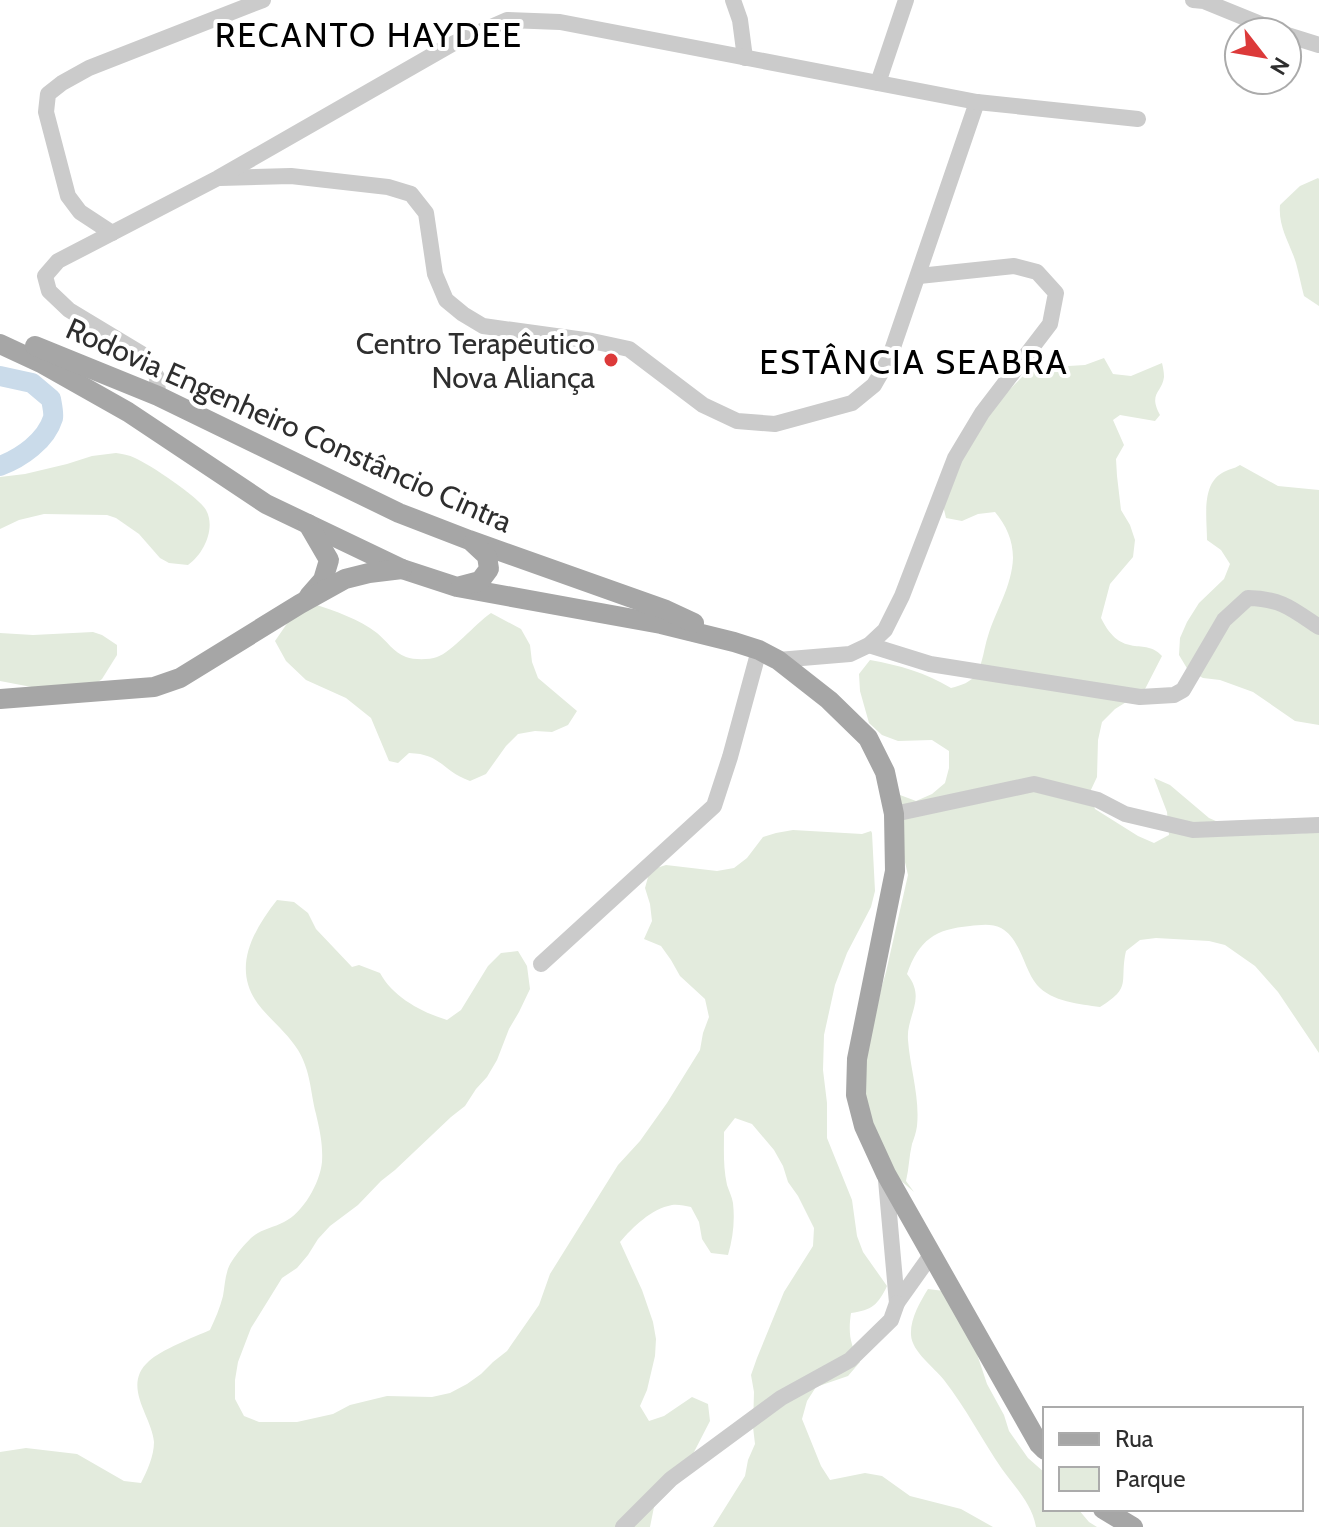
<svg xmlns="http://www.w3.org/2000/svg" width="1319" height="1527" font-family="Cabin,sans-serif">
	<rect width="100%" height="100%" fill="#fff"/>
	<g fill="#e3ebdd">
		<path d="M1318,178L1319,179V306L1304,296C1301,285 1299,274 1296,263C1290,243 1278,227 1280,205L1300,186Z"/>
		<path d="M1104,358L1113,374L1131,376L1162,363C1163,367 1164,372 1164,377C1162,393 1148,393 1160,415L1155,421L1120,415L1113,420L1124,445L1116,459L1117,476L1121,510L1130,525L1135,540L1133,557L1110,584L1101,618C1122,661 1145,636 1162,656L1144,691L1115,709L1102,722L1098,740L1097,777L1089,794L1095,809L1138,836L1154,843L1169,835L1167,812L1154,778L1170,785L1209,818L1225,825L1292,834L1319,832V1053L1278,992L1255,966L1225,945L1209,941L1156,938L1140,940L1126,951C1119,982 1133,987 1100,1007C1080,1004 1052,1002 1037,985C1024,970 1021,939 1001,928C992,923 979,925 970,926C935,929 919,940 907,974C927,999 906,1015 908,1040C910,1068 920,1097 917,1126C916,1133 914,1138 912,1144C909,1156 909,1169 906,1181L914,1192L891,1172L860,1087L881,989L886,972L908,875L904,858L900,795L916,801L932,794L945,783L949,768V751L932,740L898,741L882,735L869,723L860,691L859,674L870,660C899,665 926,673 951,688C962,685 970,683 977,673C983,662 984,648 988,636C996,610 1012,586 1013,558C1013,540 1006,525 995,512L978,514L962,521L946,518L942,501L984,412L1009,390L1027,372L1052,367L1085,365Z"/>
		<path d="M116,453C122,454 129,455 135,458C149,464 199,497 206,510C216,528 204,554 188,565L169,563L160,558L139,534L116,518L107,515L44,514L19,520L0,529V477L25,474L67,464L92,456Z"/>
		<path d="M1240,465L1278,486L1319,490V725L1295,721L1253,692L1220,680L1203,678L1188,670L1179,655L1180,638L1187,622L1199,603L1224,579L1230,564L1221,550L1207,540C1207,519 1201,485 1222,473C1228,469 1234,469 1240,465Z"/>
		<path d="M314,604C335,611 359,619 377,633C386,640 394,653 406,657C414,660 429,660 437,657C452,652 475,624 491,613L521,629L530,645L532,662L538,678L577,711L568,725L552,732L535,731L518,734L506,746L486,774L470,781C442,771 442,754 409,753L398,763L389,761L371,718L346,698L306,680L286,661L275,641L297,609Z"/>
		<path d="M93,632L102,635L117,645V655L102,679L94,685L42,689L0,681V633L33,635Z"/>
		<path d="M793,830L862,834L871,831L872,833L875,891L871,907L847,953L835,985L824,1035L823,1070L827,1103V1138L852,1200L857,1236L863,1252L887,1286C878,1305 872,1310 851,1313C848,1333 850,1345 860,1362L848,1376L816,1387L807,1401L802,1419L821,1466L830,1480L865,1473L882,1476L910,1496L961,1509L993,1527H713L745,1476L748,1460L755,1444L753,1427L754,1392L751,1375L757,1358L784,1292L813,1246L814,1228L798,1196L788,1182L783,1166L774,1150L752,1124L735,1118L724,1132C724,1150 723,1167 727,1185C729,1191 732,1197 733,1203C735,1221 733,1238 728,1255L711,1253L702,1239L699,1222L691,1207C685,1206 678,1204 672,1205C651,1209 633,1227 620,1242L642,1290L653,1322L656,1339L655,1356L647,1390L640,1406L649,1421L664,1416L692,1397L708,1404L710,1421L694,1452L688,1469L663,1493L654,1507L650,1527H0V1452L26,1448L77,1454L124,1481L141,1483C147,1471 154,1456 154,1442C152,1416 121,1386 149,1361C161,1350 194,1337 210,1330C215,1319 220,1308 223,1296C225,1285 225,1271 232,1261C237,1253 245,1244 251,1238C261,1229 273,1228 284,1222C303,1213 320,1183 322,1162C323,1145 320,1131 316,1114C310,1090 311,1072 298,1050C288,1034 274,1023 262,1009C230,972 251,933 277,900L294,902L308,913L316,929L352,967L359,965L380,973C393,997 421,1012 447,1020L461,1010L488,966L501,953L518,951L527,966L530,989L519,1012L509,1029L497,1060L487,1077L476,1089L465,1106L451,1117L395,1170L381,1181L358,1205L330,1226L318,1239L308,1255L297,1268L282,1278L251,1328L238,1362L235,1380V1399L244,1416L259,1422H297L333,1414L350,1405L387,1396L432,1397L450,1393L467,1384L481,1374L493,1362L507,1351L539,1305L550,1274L618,1165L640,1141L667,1103L700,1050L703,1033L709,1017L705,999L680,976L671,960L661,946L644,939L652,921L650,904L645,888L650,870L666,865L717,871L734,868L747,858L763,837L776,833Z"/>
		<path d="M928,1289L944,1291L971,1336L987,1384L1004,1415L1009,1431L1028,1458L1045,1473V1509H1078L1089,1522L1097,1527H1036C1032,1504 1015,1487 1002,1469C982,1440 966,1408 944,1380C934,1367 912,1352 911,1335C910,1319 920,1302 928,1289Z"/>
	</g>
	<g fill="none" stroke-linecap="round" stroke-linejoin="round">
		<path stroke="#cadbea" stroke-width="20" d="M0,376L32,383L51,399C52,405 54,413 53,418C46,441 21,458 0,466"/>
		<g stroke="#cbcbcb" stroke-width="16">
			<path d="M733,0L740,20L745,58"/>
			<path d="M1193,0L1204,1L1280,32"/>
			<path d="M1287,35L1319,45"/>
			<path d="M878,83L906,0"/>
			<path d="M220,178L291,176L388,187L411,194L426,213L435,274L446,300L463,314L483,326L592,341L629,349L703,405L737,421L775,424L852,403L874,385L889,359L977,102"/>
			<path d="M112,233L80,212L68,196L46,112L48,94L62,83L89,68L263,0"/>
			<path d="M158,396L157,377L142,354L69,310L49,291L45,276L58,261L218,178L452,44L507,20L560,22L977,102L1138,119"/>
			<path d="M869,645L930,664L1140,697L1174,695L1183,690L1224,620L1248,598C1282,599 1291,608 1319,627"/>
			<path d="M778,660L850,654L869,645L885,630L902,596L955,458L982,413L1050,324L1056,293L1037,272L1014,266L919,276"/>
			<path d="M894,814L1034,784L1098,800L1125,814L1193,830L1319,825"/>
			<path d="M541,964L714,806L730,757L759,650"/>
			<path d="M886,1180L897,1303L931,1255"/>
			<path d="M623,1527L671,1479L781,1398L850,1360L891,1320L897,1303"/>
		</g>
		<g stroke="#a6a6a6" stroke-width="20">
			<path d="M0,344L43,364L128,412L266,504L402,569L457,587L661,624L734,642L759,650L778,660L829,700L868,738L885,772L894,814L895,871L857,1059L856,1095L864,1126L886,1174L1039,1444L1045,1450"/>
			<path d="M35,346L158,396L399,513L469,540L666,610L694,623"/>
			<path d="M308,524L329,560L323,580L309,596"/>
			<path d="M461,586L480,581L489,569L487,556L473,543"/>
			<path d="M0,699L154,687L180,678L300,604L345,579L369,573L402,569"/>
			<path d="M1103,1509L1133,1527"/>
		</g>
	</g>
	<circle fill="#dc3a3a" stroke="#fff" stroke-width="3" cx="611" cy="360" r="8"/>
	<g text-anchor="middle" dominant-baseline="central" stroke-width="8" stroke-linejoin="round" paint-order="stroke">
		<g font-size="30" fill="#2e2e2e" stroke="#fff" text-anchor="end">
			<text x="595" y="343">Centro Terapêutico<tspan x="595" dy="34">Nova Aliança</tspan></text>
		</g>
		<g font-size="30" fill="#2e2e2e" stroke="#fff">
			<text transform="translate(289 425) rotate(24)">Rodovia Engenheiro Constâncio Cintra</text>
		</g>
		<g font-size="34" letter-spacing="2" fill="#000" stroke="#fff">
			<text x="369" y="35">RECANTO HAYDEE</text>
			<text x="914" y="362">ESTÂNCIA SEABRA</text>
		</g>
	</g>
	<rect x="1043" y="1407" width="260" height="104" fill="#ffffff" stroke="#ababab" stroke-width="2"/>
	<rect x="1059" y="1433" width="40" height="12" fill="#a6a6a6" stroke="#ababab" stroke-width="2"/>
	<text x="1115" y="1447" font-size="24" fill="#2e2e2e">Rua</text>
	<rect x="1059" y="1467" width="40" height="24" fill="#e3ebdd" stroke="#ababab" stroke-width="2"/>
	<text x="1115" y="1487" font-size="24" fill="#2e2e2e">Parque</text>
	<g transform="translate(1263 56) rotate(121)"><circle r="38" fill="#ffffff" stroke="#ababab" stroke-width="2"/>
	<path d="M0-6L14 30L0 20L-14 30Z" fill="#dc3a3a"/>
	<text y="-12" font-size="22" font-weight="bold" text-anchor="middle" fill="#2e2e2e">N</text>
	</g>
</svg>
